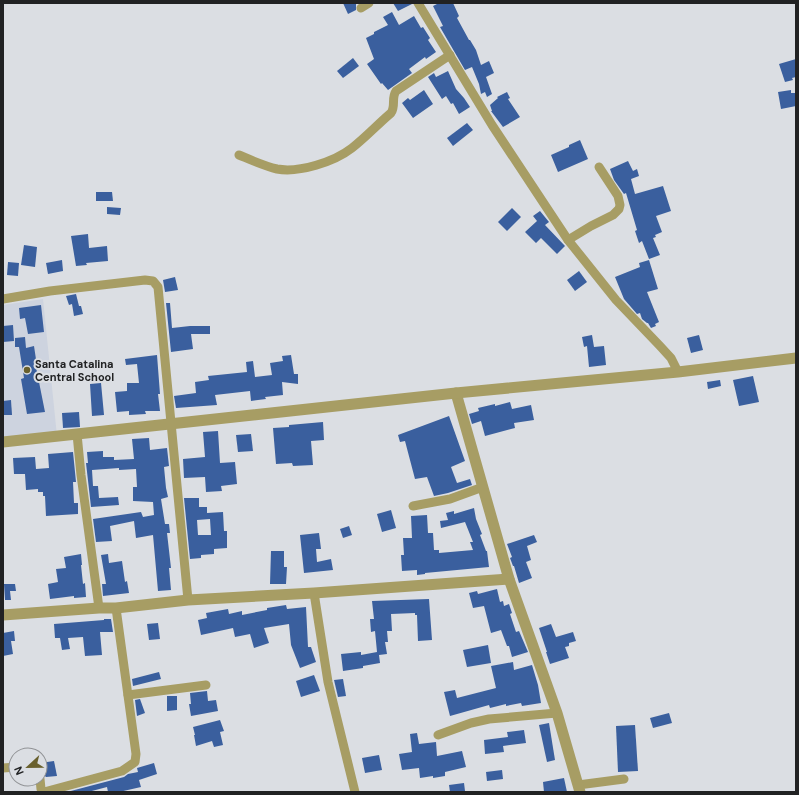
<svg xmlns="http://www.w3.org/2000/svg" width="799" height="795" font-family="'DM Sans',sans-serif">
	<rect width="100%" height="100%" fill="#dbdee3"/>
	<path fill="#cdd3df" d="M43,299L57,436L3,441V305Z"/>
	<g fill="#3a5f9e" fill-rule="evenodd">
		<path d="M343,3H356V10L348,14Z"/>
		<path d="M393,3H412V4L398,11Z"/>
		<path d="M439,3H453L459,16L457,18L469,40H470L476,50L481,65L489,61L494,73L486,77L492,94L487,97L485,92L481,94L479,84L472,67L465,70L440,27L443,26L433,6Z"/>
		<path d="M392,12L399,25L414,16L421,28L423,27L430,38L428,40L436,52L426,59L425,57L409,69L412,73L388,90L382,83L381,84L367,64L374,59L366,38L374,34V32L388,25L383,17Z"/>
		<path d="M353,58L359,66L343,78L337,71Z"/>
		<path d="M796,59V77L792,78L793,80L785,82L779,64Z"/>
		<path d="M448,71L456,89L464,98L470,107L459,114L453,103L451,104L446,96L442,99L428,77L434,73L436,77Z"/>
		<path d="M424,90L433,104L413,118L402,103L408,98L410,100Z"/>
		<path d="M791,90V93H796V106L781,109L778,92Z"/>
		<path d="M507,92L510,98L508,99L520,117L503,127L491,111H492L490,105L498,98L497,97Z"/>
		<path d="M467,123L473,130L453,146L447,138Z"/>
		<path d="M580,140L588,159L558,172L551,155L569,147V145Z"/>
		<path d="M628,161L633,171L637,169L639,176L631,179L635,194L663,186L671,211L656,216L662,232L655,235L656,237L653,238L660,255L649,259L642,241L639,243L635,231L637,230L626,193L624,194L614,180L610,169Z"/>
		<path d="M96,192H112L113,201H96Z"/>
		<path d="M107,207L121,208L120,215L107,214Z"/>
		<path d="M512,208L521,217L507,231L498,222Z"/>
		<path d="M540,211L549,222L545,225L565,246L557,254L541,238L536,243L525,232L537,221L533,216Z"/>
		<path d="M88,234L89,248L107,246L108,261L86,263L87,265L76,266L71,236Z"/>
		<path d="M24,245L37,247L35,267L21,265Z"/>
		<path d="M62,260L63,271L48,274L46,263Z"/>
		<path d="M649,260L658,289L647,292L659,322L655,324L656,326L651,328L648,323H647L642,319L640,313L637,314L624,299L615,277L640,267L639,263Z"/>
		<path d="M8,262L19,263L18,276L7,275Z"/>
		<path d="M579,271L587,282L575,291L567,280Z"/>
		<path d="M175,277L178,290L165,292L163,280Z"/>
		<path d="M76,294L79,306H81L83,314L74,316L72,304L69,305L66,296Z"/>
		<path d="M166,303H170L172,328L190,326H210V334H191L193,349L171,352Z"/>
		<path d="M41,305L44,332L28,334L25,318L20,319L19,308Z"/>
		<path d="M13,325L14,341L3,342V326Z"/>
		<path d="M592,335L594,347L604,346L606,365L589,367L587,346L584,347L582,337Z"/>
		<path d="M699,335L703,350L691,353L687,338Z"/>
		<path d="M25,337L26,348L34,346L37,366L36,367L45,412L27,414L21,379L24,378L19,347H15V338Z"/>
		<path d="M157,355L160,394H158L160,411H145L146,414L129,415V411L117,412L115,392L127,391V383H139L137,364L126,365L125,359Z"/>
		<path d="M291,355L294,374H298V384L282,382L283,395L265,397L266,399L251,401L250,391L215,395L217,405L176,408L174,396L196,393L195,382L209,380L208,376L247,372L246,362L253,361L255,377L272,375L270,363L283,361L282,356Z"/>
		<path d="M753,376L759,402L739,406L733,380Z"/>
		<path d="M720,380L721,386L708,389L707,382Z"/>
		<path d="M101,383L104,415L92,416L90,384Z"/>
		<path d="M11,400L12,415H3V401Z"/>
		<path d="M510,402L512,409L531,405L534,420L514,423L515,428L485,436L481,421L472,424L469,414L479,411L478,408L495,404V406Z"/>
		<path d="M79,412L80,427L63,428L62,413Z"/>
		<path d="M449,416L465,461L451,467L457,483L470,479L472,485L448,493L434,496L427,477L415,479L405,441L400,442L398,435Z"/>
		<path d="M323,422L324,440L311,441L313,465L293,466L292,463L276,464L273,428L289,427V425Z"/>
		<path d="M218,431L220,463L235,462L237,484L221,486L222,491L206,492L205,477L184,478L183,459L205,457L203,432Z"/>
		<path d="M251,434L253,451L238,452L236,435Z"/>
		<path d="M149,438L150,450L167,448L169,466L164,467L166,488L168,497L161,499L165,524H169L170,533H167L171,568H169L171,590L158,591L153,535L136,538L134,521L110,526L112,541L96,542L93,519L141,512L143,517L154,515L153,502L133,501V487H137L136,469L119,470V468L92,470L93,486H98L99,498L118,497L119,505L91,507L86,463H88L87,452L103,451V457H114V460L134,459L132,439Z"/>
		<path d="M73,452L76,482H73L74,503H78V514L46,516L45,496H43V492H38V489L26,490L25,474H14L13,458L35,457L36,469L49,468L48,454Z"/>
		<path d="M184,498H199V507H207V513L223,512L224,531H227V548L214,549V554L201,555V558L190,559ZM210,519L211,535H198L197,520Z"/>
		<path d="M474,508L476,519L482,534L480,535L486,551H487L489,567L425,573V574L417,575V570L402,571L401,555H404L403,538H412L411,516L427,515L428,533H433L434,550H439V553L473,550L470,542H473L465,522L441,528L440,521L448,520L446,513L454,511V514Z"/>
		<path d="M391,510L396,528L382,532L377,514Z"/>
		<path d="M349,526L352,535L343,538L340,529Z"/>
		<path d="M319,533L321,549H316L317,562L331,559L333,570L304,573L300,535Z"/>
		<path d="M534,535L537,542L527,546L531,560L526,562L532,578L519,583L514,566H513L510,558L512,557L507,544Z"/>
		<path d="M271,551H284V567H287L286,584H270Z"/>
		<path d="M81,554L82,565H81L83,584L85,583L86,597L74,598V596L50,599L48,584L58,582L56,569L66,568L64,557Z"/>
		<path d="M108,554L109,563L122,561L125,582L127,581L129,593L103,596L102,584H106L101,555Z"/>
		<path d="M4,584H15L16,591H10L11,600H5Z"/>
		<path d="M497,589L500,602L503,601L504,606L509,604L512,613L510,614L516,632L519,631L528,652L512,657L509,646H507L501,630L491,633L484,606L473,608L469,593L477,591L478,594Z"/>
		<path d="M429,599L432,640L418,641L417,615H415V613L391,614L392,631H387L388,642H385L387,654L379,655L380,663L363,666V668L343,671L341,654L361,652V655L377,652L375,631L371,632L370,619H374L372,601Z"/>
		<path d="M286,605L287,609L306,607L308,647H311L316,662L300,668L291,645L289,624L264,628L269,643L254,648L250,634L235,637L233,628L201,635L198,620L207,618L206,613L228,609L229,614L242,611V615L267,610V608Z"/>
		<path d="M104,619H111L113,632H100L102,655L85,656L83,637L68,638L70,649L62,650L60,638H55L54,624L104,620Z"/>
		<path d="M158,623L160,639L149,640L147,624Z"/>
		<path d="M551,624L556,637L573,632L576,641L569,643V646L565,647L569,658L550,664L546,652H547L539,628Z"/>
		<path d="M14,631L15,641H11L13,654L3,656V633Z"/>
		<path d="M488,645L491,663L467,667L463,650Z"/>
		<path d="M513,662L514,670L532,665L538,685L541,703L522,706L521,703L506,706V704L490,708L489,705L450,716L444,692L455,690L457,698L496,688L491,666Z"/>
		<path d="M159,672L161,679L133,686L132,679Z"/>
		<path d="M314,675L320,691L301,697L296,681Z"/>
		<path d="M343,679L346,696L338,697L334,680Z"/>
		<path d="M207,691L208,701L216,700L218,711L191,716L189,704H191L190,693Z"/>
		<path d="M167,696H177V710L167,711Z"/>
		<path d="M140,699L145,713L137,716L135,700Z"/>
		<path d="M669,713L672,723L653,728L650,718Z"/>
		<path d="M220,720L224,731L220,732L223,745L214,747L212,741L196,746L194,735H195L193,727Z"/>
		<path d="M549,723L555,760L547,762L539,725Z"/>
		<path d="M635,725L638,771L618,772L616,726Z"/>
		<path d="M524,730L526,743L503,746L504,752L485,754L484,740L508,737L507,732Z"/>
		<path d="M417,733L419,744L436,742L437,756L462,751L466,767L445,772V776L433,778V776L420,778L419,768L402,770L399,754L412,752L410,734Z"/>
		<path d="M379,755L382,770L365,773L362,758Z"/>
		<path d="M54,761L57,776L46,777L42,773L40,763Z"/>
		<path d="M154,763L157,774L139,780L141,787L119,792H108L107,787L88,792H67L124,777L128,774L138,772L137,768Z"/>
		<path d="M502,770L503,779L487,781L486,772Z"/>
		<path d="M564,778L567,792H544L543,782Z"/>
		<path d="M464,783L465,791L450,792L449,785Z"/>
	</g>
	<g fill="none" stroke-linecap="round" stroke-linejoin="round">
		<g stroke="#a79d64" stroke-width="9">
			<path d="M418,3L492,125L568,240L616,300L660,346L671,358L678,372"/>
			<path d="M361,8L369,3"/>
			<path d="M239,155C251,160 264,166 277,169C299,173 334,162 352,148C366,137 378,124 391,113C396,106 391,98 396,91L450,55"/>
			<path d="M568,240L591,226L613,215L619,209L620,205L618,196L599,167"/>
			<path d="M3,299L50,291L145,280L153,281L158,287L188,600"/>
			<path d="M77,434L81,475L99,608"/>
			<path d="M413,506L450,499L483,487"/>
			<path d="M314,593L328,682L355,792"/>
			<path d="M128,695L206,685"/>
			<path d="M438,735L471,723L489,719L557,713"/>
			<path d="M3,768L16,767"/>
			<path d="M40,779L41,789L44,792L122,771L135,762L136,754L116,608"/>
			<path d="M578,785L624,779"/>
		</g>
		<g stroke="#a79d64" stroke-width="11">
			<path d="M456,393L509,579L557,713L580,792"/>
			<path d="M3,442L456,393L678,372L796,358"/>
			<path d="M3,615L99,608H116L188,600L314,593L509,579"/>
		</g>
	</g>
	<circle fill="#69602d" stroke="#dbdee3" stroke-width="1.5" cx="27" cy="370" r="4"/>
	<g text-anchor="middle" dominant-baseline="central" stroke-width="4" stroke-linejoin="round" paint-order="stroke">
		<g font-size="11" font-weight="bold" fill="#212223" stroke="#dbdee3" text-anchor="start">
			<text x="35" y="364">Santa Catalina<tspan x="35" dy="13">Central School</tspan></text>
		</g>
	</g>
	<rect width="799" height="795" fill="none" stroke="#212223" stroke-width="8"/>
	<g transform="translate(28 767) rotate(248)"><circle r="19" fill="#dbdee3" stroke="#919396"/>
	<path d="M0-3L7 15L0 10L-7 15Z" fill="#69602d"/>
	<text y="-6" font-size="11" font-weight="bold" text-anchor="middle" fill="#212223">N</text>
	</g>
</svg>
